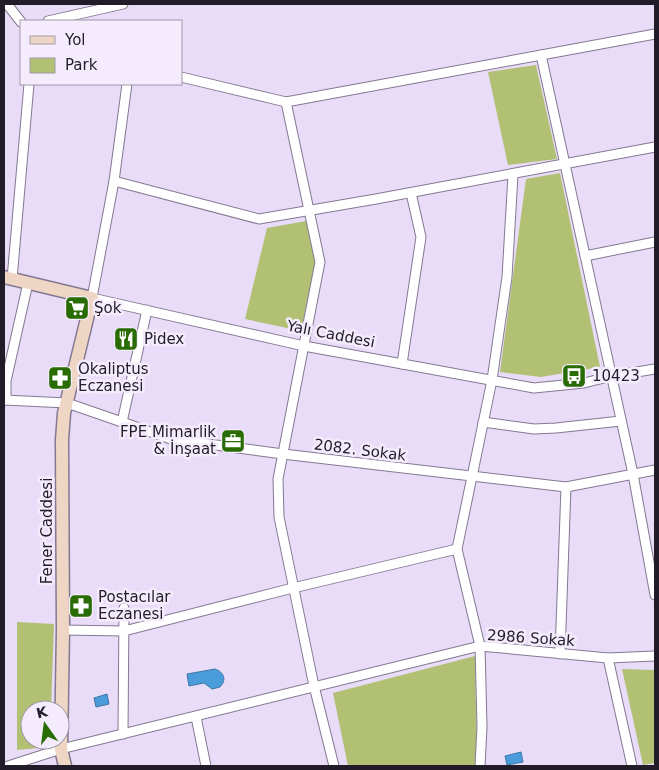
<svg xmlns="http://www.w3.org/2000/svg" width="659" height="770" font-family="'DejaVu Sans',sans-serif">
	<rect width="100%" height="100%" fill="#e9dcf8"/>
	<g fill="#b1c073">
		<path d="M536,65L557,159L508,165L488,72Z"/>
		<path d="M560,173L600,367L541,377L500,372L526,179Z"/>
		<path d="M306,221L315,262L301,331L245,319L267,228Z"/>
		<path d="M17,622L54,624L51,710H30V740H50V747L17,750Z"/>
		<path d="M475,656L477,766H348L333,693Z"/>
		<path d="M622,669L655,670V763L643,765Z"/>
	</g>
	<g fill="#4b9cdb" stroke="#3e76a5">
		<path d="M215,669C224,672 227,680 220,687L212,689L204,683L189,686L187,674Z"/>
		<path d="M107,694L109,704L96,707L94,698Z"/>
		<path d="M521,752L523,762L507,765L505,756Z"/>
	</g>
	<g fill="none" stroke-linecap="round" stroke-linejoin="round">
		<defs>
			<g id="street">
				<path d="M7,4L21,22"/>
				<path d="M48,21L123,4"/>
				<path d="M541,55L633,474L655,595"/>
				<path d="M181,77L286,102L655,34"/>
				<path d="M127,84L114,181L92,298L304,346L534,388L584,383L612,376L655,369"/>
				<path d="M286,102L320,262L278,479L279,517L314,686L334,766"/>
				<path d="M114,181L259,219L376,199L655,147"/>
				<path d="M585,256L655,242"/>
				<path d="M12,279L29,84"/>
				<path d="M402,364L421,237L411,193"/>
				<path d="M4,400L67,403L171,439L283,454L566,487L655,470"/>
				<path d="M6,400V381L28,283"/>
				<path d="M122,422L147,310"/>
				<path d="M483,422L534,429L556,428L621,421"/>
				<path d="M457,549L492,380L507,277L513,175"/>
				<path d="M560,654L566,487"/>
				<path d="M608,658L632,766"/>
				<path d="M196,717L206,766"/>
				<path d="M123,734L124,608"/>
				<path d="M8,766L61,749L480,646L457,549L293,588L124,631L63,630"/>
				<path d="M480,766L482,727L480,646L608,658L655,656"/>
			</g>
			<path id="secondary" d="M4,277L92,298L64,413L62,440L63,630L61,749L65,766"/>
		</defs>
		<use href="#street" stroke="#847892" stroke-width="11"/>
		<use href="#secondary" stroke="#847892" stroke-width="15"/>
		<use href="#street" stroke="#fff" stroke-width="9"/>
		<use href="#secondary" stroke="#efd5c3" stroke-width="12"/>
	</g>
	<defs>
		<symbol id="supermarket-square" viewBox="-11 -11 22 22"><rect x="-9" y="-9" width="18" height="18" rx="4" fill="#286c03" stroke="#f4ecfd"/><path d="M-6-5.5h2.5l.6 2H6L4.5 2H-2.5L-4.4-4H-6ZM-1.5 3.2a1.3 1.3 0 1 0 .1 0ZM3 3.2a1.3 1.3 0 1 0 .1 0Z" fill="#fff"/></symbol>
		<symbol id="restaurant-square" viewBox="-11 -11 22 22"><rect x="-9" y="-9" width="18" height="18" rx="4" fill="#286c03" stroke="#f4ecfd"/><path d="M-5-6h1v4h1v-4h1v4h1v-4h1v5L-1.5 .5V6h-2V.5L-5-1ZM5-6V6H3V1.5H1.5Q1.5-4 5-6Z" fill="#fff"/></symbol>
		<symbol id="bus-square" viewBox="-11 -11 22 22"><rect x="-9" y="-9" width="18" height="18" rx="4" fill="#286c03" stroke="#f4ecfd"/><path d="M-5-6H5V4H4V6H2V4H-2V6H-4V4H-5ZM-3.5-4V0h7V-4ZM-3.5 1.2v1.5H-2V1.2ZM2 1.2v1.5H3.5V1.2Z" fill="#fff"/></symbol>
		<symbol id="pharmacy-square" viewBox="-11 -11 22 22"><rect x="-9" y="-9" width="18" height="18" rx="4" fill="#286c03" stroke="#f4ecfd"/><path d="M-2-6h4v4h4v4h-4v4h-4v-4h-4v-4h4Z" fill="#fff"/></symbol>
		<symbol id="office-square" viewBox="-11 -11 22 22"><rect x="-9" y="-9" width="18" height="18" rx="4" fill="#286c03" stroke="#f4ecfd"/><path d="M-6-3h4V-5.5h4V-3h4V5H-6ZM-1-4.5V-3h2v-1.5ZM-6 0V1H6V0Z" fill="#fff"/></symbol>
	</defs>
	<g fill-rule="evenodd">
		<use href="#supermarket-square" x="63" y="294" width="28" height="28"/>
		<use href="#restaurant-square" x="112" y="325" width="28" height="28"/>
		<use href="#bus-square" x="560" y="362" width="28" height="28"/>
		<use href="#pharmacy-square" x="46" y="364" width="28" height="28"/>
		<use href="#office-square" x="219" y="427" width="28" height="28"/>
		<use href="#pharmacy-square" x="67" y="592" width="28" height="28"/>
	</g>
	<g text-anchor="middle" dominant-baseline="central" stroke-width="5" stroke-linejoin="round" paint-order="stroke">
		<g font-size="15" fill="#211c27" stroke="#f4ecfd" text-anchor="start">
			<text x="94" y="308">Şok</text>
			<text x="144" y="339">Pidex</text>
			<text x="78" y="369">Okaliptus<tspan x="78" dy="17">Eczanesi</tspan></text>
			<text x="592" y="376">10423</text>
			<text x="216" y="432" text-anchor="end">FPE Mimarlik<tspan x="216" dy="17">&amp; İnşaat</tspan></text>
			<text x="98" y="597">Postacılar<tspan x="98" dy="17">Eczanesi</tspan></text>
		</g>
		<g font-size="15" fill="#211c27" stroke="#f4ecfd">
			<text transform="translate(331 334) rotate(11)">Yalı Caddesi</text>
			<text transform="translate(360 450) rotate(7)">2082. Sokak</text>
			<text transform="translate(47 531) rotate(-90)">Fener Caddesi</text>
			<text transform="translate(531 638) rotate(4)">2986 Sokak</text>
		</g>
	</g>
	<rect width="659" height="770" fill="none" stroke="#211c27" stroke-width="10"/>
	<rect x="20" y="20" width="162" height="65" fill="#f4ecfd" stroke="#a099a7"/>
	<rect x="30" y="36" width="25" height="8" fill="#efd5c3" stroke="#a099a7"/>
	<text x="65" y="45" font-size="15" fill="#211c27">Yol</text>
	<rect x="30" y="58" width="25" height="15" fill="#b1c073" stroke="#a099a7"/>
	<text x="65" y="70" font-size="15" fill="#211c27">Park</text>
	<g transform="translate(45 725) rotate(346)"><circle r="24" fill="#f4ecfd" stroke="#a099a7"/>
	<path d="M0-4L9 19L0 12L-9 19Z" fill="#286c03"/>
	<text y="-8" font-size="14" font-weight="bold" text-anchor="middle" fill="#211c27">K</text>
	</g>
</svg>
